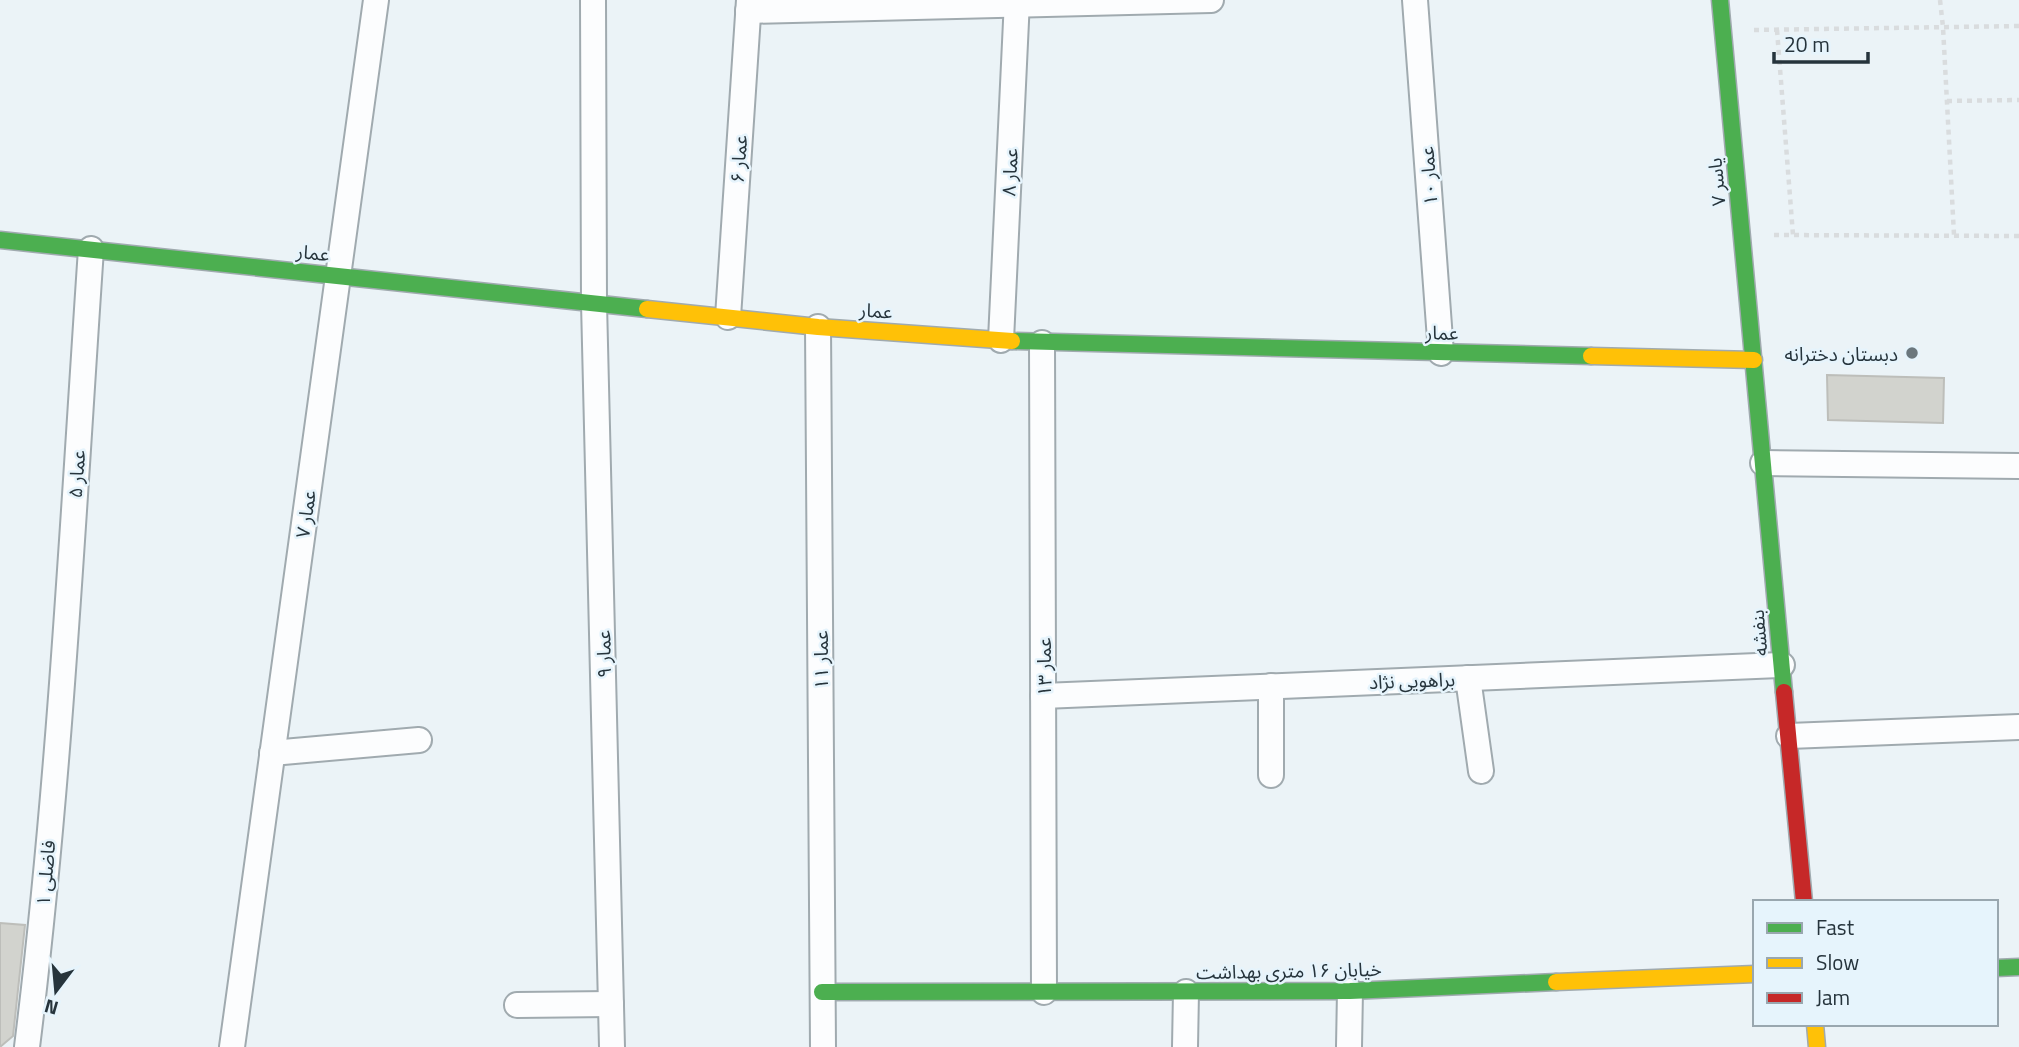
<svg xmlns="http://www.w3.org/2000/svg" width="2019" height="1047" font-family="'Titillium Web','Noto Sans Arabic',sans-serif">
	<rect width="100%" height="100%" fill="#ebf3f7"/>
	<g fill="#d2d3ce" stroke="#bdbeba" stroke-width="2">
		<path d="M1827,375L1944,378L1943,423L1828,420Z"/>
		<path d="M0,923L25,925L13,1036L0,1047Z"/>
	</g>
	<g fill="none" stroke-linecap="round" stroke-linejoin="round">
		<defs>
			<g id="street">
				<path d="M593,0L594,303L612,1047"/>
				<path d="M1415,0L1441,353"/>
				<path d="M748,11L1211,0"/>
				<path d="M728,317L749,0"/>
				<path d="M818,327L823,1047"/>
				<path d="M1001,340L1017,0"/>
				<path d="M1042,343L1044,992"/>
				<path d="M1763,463L2019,466"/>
				<path d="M1468,678L1481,771"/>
				<path d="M1271,686V775"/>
				<path d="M1043,696L1782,665"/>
				<path d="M1789,736L2019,727"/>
				<path d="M272,753L419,740"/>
				<path d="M517,1005L611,1004"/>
				<path d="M27,1047C60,782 73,515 91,249"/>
				<path d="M232,1047L376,0"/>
				<path d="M1185,1047L1186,992"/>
				<path d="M1349,1047L1350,991"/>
			</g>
			<g id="fast">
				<path d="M1720,0L1784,692"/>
				<path d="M0,240L647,309"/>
				<path d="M1012,341L1591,356"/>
				<path d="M1996,968L2019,967"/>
				<path d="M822,992L1350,991L1556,982"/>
			</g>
			<g id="slow">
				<path d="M647,309L818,327L1012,341"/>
				<path d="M1591,356L1754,360"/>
				<path d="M1556,982L1755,974"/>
				<path d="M1815,1024L1817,1047"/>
			</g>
			<path id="jam" d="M1784,692L1804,902"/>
		</defs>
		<use href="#street" stroke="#a0aaaf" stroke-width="28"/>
		<use href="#fast" stroke="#a0aaaf" stroke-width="19"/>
		<use href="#slow" stroke="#a0aaaf" stroke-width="19"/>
		<use href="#jam" stroke="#a0aaaf" stroke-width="19"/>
		<g stroke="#d9dcde" stroke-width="4.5" stroke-dasharray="5 5" stroke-linecap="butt">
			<path d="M1940,0L1943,27L1954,235"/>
			<path d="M1754,30L2019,26"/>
			<path d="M1777,30L1793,235"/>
			<path d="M1947,101L2019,100"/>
			<path d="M1774,235L2019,236"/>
		</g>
		<use href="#street" stroke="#fcfdfe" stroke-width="24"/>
		<use href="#fast" stroke="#4caf50" stroke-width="16"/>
		<use href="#slow" stroke="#ffc107" stroke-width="16"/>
		<use href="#jam" stroke="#c62828" stroke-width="16"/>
	</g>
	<circle fill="#6b777d" stroke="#e6f4fc" stroke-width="2.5" cx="1912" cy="353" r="7"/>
	<g text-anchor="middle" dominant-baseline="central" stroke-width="5" stroke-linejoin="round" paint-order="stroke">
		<g font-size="19" fill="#26343c" stroke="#e6f4fc">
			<text transform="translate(738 159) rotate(-86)">عمار ۶</text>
			<text transform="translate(1009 172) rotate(-87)">عمار ۸</text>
			<text transform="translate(1428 176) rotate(-94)">عمار ۱۰</text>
			<text transform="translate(1716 182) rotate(-95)">یاسر ۷</text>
			<text transform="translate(313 252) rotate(6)">عمار</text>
			<text transform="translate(876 310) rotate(4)">عمار</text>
			<text transform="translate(1442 332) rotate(1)">عمار</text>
			<text transform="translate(76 474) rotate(-86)">عمار ۵</text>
			<text transform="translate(305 514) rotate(-82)">عمار ۷</text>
			<text transform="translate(1758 633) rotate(-95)">بنفشه</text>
			<text transform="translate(603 654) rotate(-91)">عمار ۹</text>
			<text transform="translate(820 660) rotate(-90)">عمار ۱۱</text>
			<text transform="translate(1043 667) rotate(-90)">عمار ۱۳</text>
			<text transform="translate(1412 680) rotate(-2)">براهویی نژاد</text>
			<text transform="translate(45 873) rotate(-85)">فاضلی ۱</text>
			<text transform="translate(1289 970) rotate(-1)">خیابان ۱۶ متری بهداشت</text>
		</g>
		<g font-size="19" fill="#26343c" stroke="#e6f4fc" text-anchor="end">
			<text x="1898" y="353">دبستان دخترانه</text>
		</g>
	</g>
	<rect x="1753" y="900" width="245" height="126" fill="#e6f4fc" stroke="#99a7af" stroke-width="2"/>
	<rect x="1767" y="923" width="35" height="10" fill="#4caf50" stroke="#99a7af" stroke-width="2"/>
	<text x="1816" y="935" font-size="21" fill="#26343c">Fast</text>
	<rect x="1767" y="958" width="35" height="10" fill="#ffc107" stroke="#99a7af" stroke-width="2"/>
	<text x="1816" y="970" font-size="21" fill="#26343c">Slow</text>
	<rect x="1767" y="993" width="35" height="10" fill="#c62828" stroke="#99a7af" stroke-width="2"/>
	<text x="1816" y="1005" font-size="21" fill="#26343c">Jam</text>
	<g transform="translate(56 991) rotate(196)" stroke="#e6f4fc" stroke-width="5" paint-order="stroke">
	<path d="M0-5L12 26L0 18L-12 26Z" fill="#26343c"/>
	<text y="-10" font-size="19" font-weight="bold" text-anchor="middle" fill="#26343c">N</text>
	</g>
	<path d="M1774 52v10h94v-10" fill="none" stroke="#26343c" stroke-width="3.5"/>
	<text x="1784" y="52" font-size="21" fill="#26343c" stroke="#e6f4fc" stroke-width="5" paint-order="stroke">20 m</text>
</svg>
